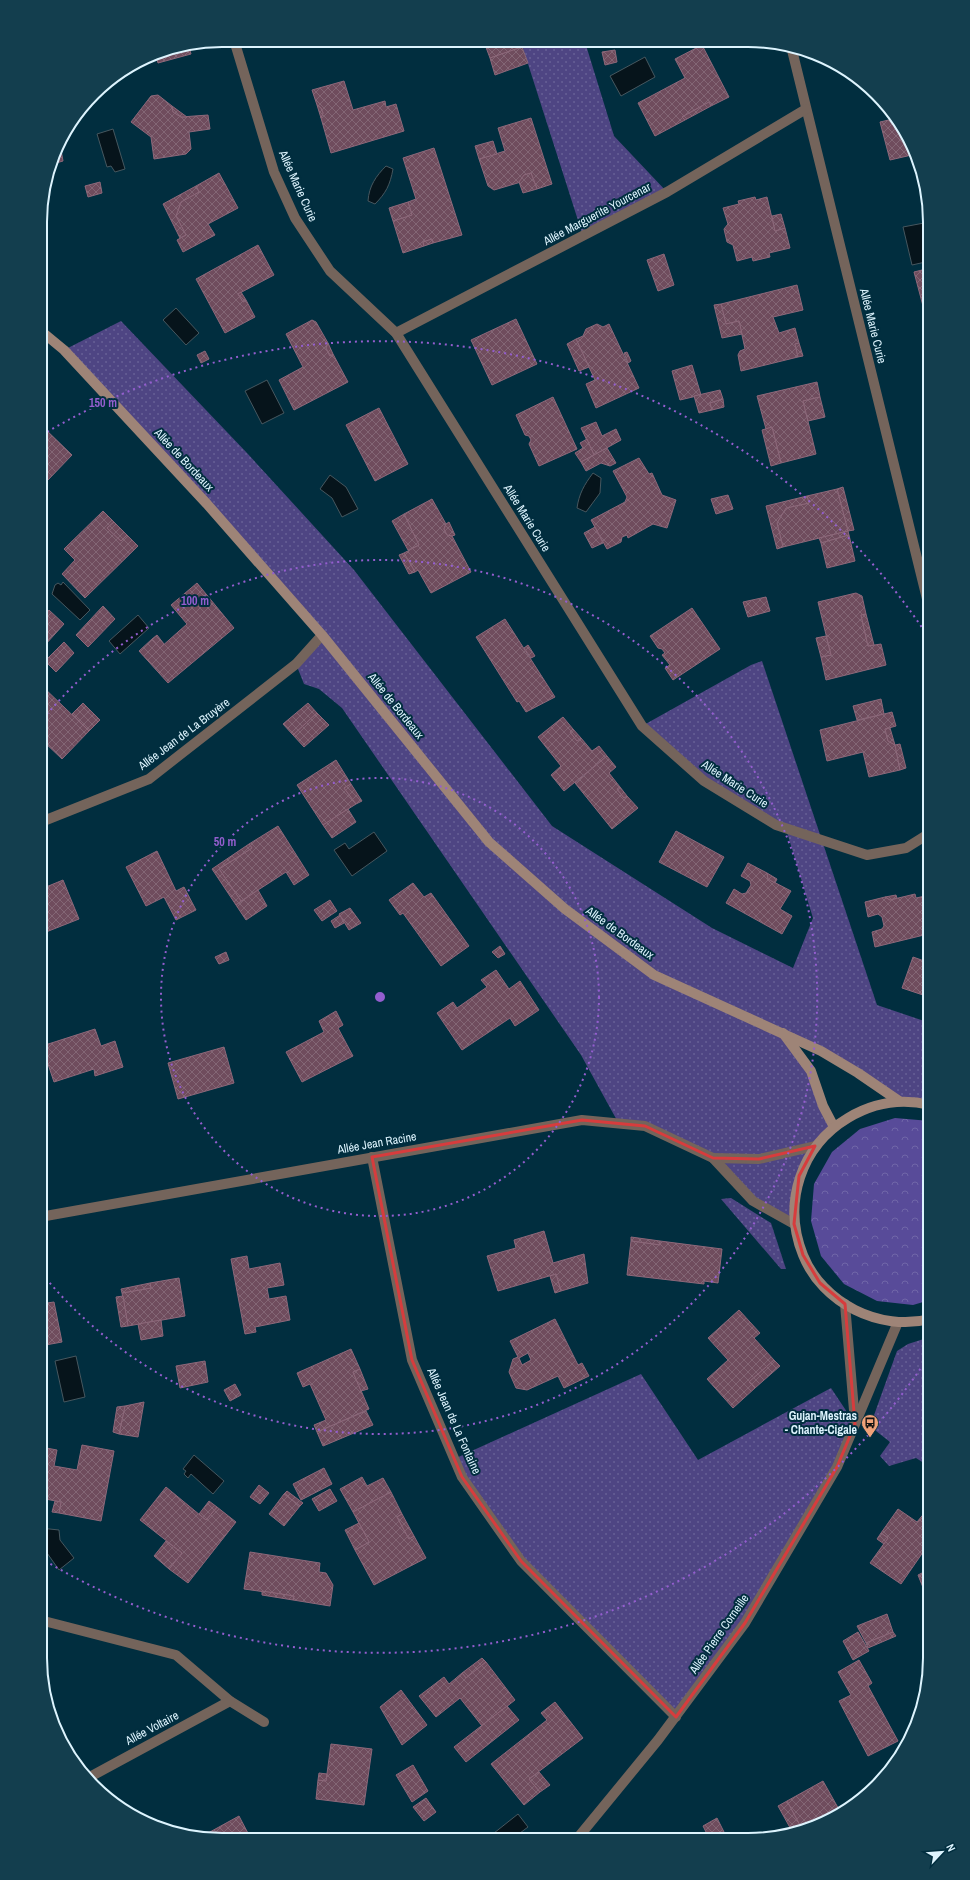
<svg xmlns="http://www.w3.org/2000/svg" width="970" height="1880" font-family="'Archivo Narrow',sans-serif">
	<defs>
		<pattern id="grass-dots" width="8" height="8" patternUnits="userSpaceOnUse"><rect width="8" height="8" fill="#4e4583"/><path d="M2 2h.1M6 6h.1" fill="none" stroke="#676096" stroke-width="1.8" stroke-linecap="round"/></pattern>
		<pattern id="forest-crowns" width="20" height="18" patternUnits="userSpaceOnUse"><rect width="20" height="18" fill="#584b99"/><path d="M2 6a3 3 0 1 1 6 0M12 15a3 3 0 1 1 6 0" fill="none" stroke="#7066a8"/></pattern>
		<pattern id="building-cross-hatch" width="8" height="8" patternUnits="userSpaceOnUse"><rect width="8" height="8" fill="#6f4c5d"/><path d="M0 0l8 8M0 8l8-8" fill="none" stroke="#836675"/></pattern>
	</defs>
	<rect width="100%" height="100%" fill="#012e3f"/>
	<g fill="url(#grass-dots)">
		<path d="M521,42H585L614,136L667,192L583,236Z"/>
		<path d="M121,321L247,453L354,570L552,826L712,928L793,968L813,918L786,829L704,781L642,726L751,665L762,661L877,1005L930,1023V1106L899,1101L782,1032L811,1071L834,1127L799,1176L794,1224L753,1201L713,1158L645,1126L619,1124L581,1055L342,708L319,689L304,684L296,664L322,635L64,350Z"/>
		<path d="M731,1198L771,1223L786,1269H781L721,1199Z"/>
		<path d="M930,1337V1467L916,1458L889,1466L880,1456L890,1442L871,1427L873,1418L897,1351L908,1344Z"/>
		<path d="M641,1374L698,1460L831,1388L855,1424L837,1467L745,1623L676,1717L521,1561L454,1459Z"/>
	</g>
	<path fill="url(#forest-crowns)" d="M895,1118L930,1121V1300L913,1305L877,1301L844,1284L821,1256L811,1221L814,1184L832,1152L860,1129Z"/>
	<g fill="#06141b" stroke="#46575f">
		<path d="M645,57L655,77L621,96L610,76Z"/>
		<path d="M113,129L125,169L115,172L111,166L107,167L97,134Z"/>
		<path d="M386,166L393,169C390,185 386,193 375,204L368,201C369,186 376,176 386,166Z"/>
		<path d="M924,223L930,247V261L912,265L903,227Z"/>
		<path d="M176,308L199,333L186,345L163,320Z"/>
		<path d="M267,380L284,413L262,424L245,391Z"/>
		<path d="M593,473L601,478L600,493L586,512L577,508C579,494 584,485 593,473Z"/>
		<path d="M330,475L346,487L358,509L342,517L332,498L320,489Z"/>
		<path d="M63,582L90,610L80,620L52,594L55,585L58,583L61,585Z"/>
		<path d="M138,615L149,628L120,654L109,641Z"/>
		<path d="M374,832L387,851L352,876L334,850L345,843L349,849Z"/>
		<path d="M76,1356L85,1397L64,1402L55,1361Z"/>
		<path d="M194,1455L224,1481L213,1494L191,1474L188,1478L184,1474L186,1471L183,1469Z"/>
		<path d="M40,1528L59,1530L60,1540L74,1558L59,1570L40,1543Z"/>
		<path d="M518,1814L528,1827L512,1839H491L489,1837Z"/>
	</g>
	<g fill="url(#building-cross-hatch)" stroke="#8d687a" fill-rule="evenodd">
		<path d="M484,42H521L522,47L490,58Z"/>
		<path d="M702,45L729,97L711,106L709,102L682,117L685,120L655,136L638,103L685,78L675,59Z"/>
		<path d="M189,47L191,54L158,63L155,53Z"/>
		<path d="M522,47L528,63L495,75L490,58Z"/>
		<path d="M615,50L617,62L605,65L602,52Z"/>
		<path d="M344,81L353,110L385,101L386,107L396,104L404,131L331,153L321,118L323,113L321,108L317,105L312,90Z"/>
		<path d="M158,95L172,106L173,112L181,117L208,115L210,129L189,132L191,149L186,154L154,159L151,137L131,122L151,96Z"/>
		<path d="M709,102L711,106L685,120L682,117Z"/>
		<path d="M317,105L321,108L323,113L321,118Z"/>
		<path d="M172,106L187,117H181L173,112Z"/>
		<path d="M891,112L899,121L916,154L890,160L880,122L893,119Z"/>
		<path d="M531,118L552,184L537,189L531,173L524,175L521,182L494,190L488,186L479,159L505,151L498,128Z"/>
		<path d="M493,141L497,154L479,159L475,146Z"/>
		<path d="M434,148L462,235L433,243L432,239L423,242L424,246L403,253L393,221L412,215L408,202L416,199L403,158Z"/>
		<path d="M61,150L63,161L56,163L55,155L56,151Z"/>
		<path d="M219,173L238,208L208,224L215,235L183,252L177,240L186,235L176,216L181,202L199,192L196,186Z"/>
		<path d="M531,173L537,189L523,193L519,182L524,175Z"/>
		<path d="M100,182L102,193L88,197L85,186Z"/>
		<path d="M196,186L199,192L181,202L176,216L186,235L180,238L163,204Z"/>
		<path d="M755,197L756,200L767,197L775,231L785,228L790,248L769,253L770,257L753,261L752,257L737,261L733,245L727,242L724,229L728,224L723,208L739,204L738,201Z"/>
		<path d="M408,202L412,215L393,221L389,208Z"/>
		<path d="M781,214L785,228L775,231L772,216Z"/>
		<path d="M432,239L433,243L424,246L423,242Z"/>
		<path d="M258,245L274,275L238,294L243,302L246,300L255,317L225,333L196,279Z"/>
		<path d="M664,254L674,285L658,291L647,260Z"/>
		<path d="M930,268V304L923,306L914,272Z"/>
		<path d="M797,285L803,310L773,317L779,333L795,328L799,343L795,344L798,357L741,371L738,355L740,351L745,349L739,321L726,324L721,304Z"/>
		<path d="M241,292L246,300L243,302L238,294Z"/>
		<path d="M721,304L726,324L739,321L742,334L722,338L714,305Z"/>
		<path d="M516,319L537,364L492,385L471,340Z"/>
		<path d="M312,320L316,322L328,343L326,348L330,356L333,354L348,382L294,410L279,380L303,367L286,334Z"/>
		<path d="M597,324L603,327L609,324L639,388L596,408L586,384L595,380L576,339L583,336L586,329Z"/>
		<path d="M576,339L589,367L579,371L567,344Z"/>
		<path d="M328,343L333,354L330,356L326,348Z"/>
		<path d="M799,343L803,356L798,357L795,344Z"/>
		<path d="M205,351L209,359L201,363L197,355Z"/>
		<path d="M627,352L631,361L628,363L624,353Z"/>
		<path d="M692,365L701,395L680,400L672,371Z"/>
		<path d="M817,382L820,397L803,401L816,454L781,463L772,427L766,429L757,396Z"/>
		<path d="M720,390L723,399L710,403L712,410L699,413L694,396Z"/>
		<path d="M553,397L577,449L539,466L529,444L531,440L529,436L525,435L516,415Z"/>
		<path d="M820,397L825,417L808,421L803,401Z"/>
		<path d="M723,399L724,407L712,410L710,403Z"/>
		<path d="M379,408L408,464L375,481L346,425Z"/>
		<path d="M596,422L602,436L616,429L621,440L594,455L581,428Z"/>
		<path d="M41,425L72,455L47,481L46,479L41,484Z"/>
		<path d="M772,427L781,463L771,466L762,430Z"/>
		<path d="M587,439L594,455L581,462L575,453L583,448L580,443Z"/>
		<path d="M607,448L616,463L610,466L601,463L586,471L581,462Z"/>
		<path d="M639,458L649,474L652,473L662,495L676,500L667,528L653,524L628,538L627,535L622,537L621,542L607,549L591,520L625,502L627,497L613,471Z"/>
		<path d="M843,487L854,530L848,531L837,489Z"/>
		<path d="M837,489L848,531L783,547L777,523L786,508L809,503L807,496Z"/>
		<path d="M728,495L733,509L716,514L711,499Z"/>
		<path d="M807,496L809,503L786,508L777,523L783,547L777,549L766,506Z"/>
		<path d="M432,499L446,524L444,529L447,535L452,536L471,572L431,593L418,570L415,572L404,553L419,545L404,514Z"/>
		<path d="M103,511L114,522L107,528L121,541L127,535L138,546L85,598L62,574L75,560L64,549Z"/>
		<path d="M404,514L419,545L408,550L392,521Z"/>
		<path d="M114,522L127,535L121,541L107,528Z"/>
		<path d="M449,522L455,535L452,536L447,535L444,529L446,524Z"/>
		<path d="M595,527L603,543L592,548L584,533Z"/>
		<path d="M848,531L849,535L821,543L819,538Z"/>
		<path d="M849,535L855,561L827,568L821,543Z"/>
		<path d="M404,553L415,572L409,574L399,555Z"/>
		<path d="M197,583L234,628L168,683L139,651L152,639L160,648L187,624L171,605Z"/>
		<path d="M856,593L862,596L866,614L861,615L868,646L881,644L886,665L826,680L821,657L831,655L818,602Z"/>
		<path d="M766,597L770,611L748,617L743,602Z"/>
		<path d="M103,606L115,619L88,647L76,635Z"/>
		<path d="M692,608L720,649L673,680L665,668L670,665L662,655L665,653L662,649L658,648L650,636Z"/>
		<path d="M49,610L64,624L45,645L41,641V620Z"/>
		<path d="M866,614L874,645L868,646L861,615Z"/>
		<path d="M505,619L555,697L526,712L519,701L517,702L476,637Z"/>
		<path d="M157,635L164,644L160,648L152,639Z"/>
		<path d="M826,636L831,655L821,657L816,638Z"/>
		<path d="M64,642L74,653L56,672L45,661Z"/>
		<path d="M528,645L535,656L531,658L524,648Z"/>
		<path d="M41,685L89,731L62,759L41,739Z"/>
		<path d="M881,699L884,714L857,720L853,706Z"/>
		<path d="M83,703L100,720L89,731L72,714Z"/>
		<path d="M308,703L317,713L293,735L283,724Z"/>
		<path d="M892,712L896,726L885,729L888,741L895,745L900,770L869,777L863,752L827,761L820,730Z"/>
		<path d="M317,713L329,725L304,747L293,735Z"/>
		<path d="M563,717L573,729L570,732L577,741L581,738L592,751L599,746L607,756L564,791L551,775L561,766L538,737Z"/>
		<path d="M890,728L895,745L888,741L885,729Z"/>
		<path d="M573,729L581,738L577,741L570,732Z"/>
		<path d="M900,744L906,768L900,770L895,745Z"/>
		<path d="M607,756L616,767L609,773L620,787L617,789L624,798L627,796L638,808L612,829L575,783Z"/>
		<path d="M336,760L351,784L344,788L356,804L323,825L297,785Z"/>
		<path d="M351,784L362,801L356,804L344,788Z"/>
		<path d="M620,787L627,796L624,798L617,789Z"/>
		<path d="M348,809L356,822L332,838L323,825Z"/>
		<path d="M278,826L309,875L294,885L286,872L241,901L219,869L252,848L249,844Z"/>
		<path d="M676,831L724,857L707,887L659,862Z"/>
		<path d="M249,844L252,848L219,869L241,901L236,905L212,869Z"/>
		<path d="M157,851L176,891L184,887L196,910L176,920L164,897L146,906L126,867Z"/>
		<path d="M748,863L767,873L768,879L791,891L780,909L792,916L782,934L726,903L734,889L742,894L746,893L751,885L750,881L741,876Z"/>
		<path d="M767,873L777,879L775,883L768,879Z"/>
		<path d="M63,880L79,919L41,934V896L48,894L46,887Z"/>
		<path d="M413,883L424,897L431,893L469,946L441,966L403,913L400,915L389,900Z"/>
		<path d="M46,887L48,894L41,896V889Z"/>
		<path d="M258,890L267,906L246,920L236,905Z"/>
		<path d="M915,894L916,898L930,895V940L926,941L924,935L875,947L872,932L882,929L884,926L882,917L878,914L868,917L865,902L885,897L890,900Z"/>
		<path d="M896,895L897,898L890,900L885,897Z"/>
		<path d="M330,900L337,911L322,921L314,910Z"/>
		<path d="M350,908L361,923L349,930L339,914Z"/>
		<path d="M340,915L344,923L335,928L331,921Z"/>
		<path d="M500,946L505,954L498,958L492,952Z"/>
		<path d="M226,952L229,960L219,964L215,957Z"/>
		<path d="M913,957L930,963V1007L923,1005L926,996L902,988Z"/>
		<path d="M496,970L509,989L520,981L539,1010L515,1026L510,1018L462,1050L437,1013L453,1002L457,1008L487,987L481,980Z"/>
		<path d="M336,1011L343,1025L338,1028L353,1056L302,1082L286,1052L324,1032L319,1021Z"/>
		<path d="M95,1029L101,1046L115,1041L123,1067L95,1076L94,1069L54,1082L42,1046Z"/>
		<path d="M224,1047L234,1083L178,1099L168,1063Z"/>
		<path d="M544,1231L553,1263L584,1254L588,1283L561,1291L556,1274L498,1291L487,1256L516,1248L514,1240Z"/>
		<path d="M631,1237L660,1241V1245L631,1241Z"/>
		<path d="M631,1241L660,1245V1241L722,1249L718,1283L704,1281V1284L627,1275Z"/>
		<path d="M247,1256L249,1269L280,1263L284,1285L267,1288L269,1299L286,1296L290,1320L255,1327L256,1332L245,1334L231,1259Z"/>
		<path d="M556,1274L561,1291L555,1293L550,1276Z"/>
		<path d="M179,1278L185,1316L128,1326L122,1293L151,1288L150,1283Z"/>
		<path d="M150,1283L151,1288L122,1293L121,1289Z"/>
		<path d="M123,1296L128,1326L121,1327L116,1297Z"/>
		<path d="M54,1302L62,1342L40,1346V1304Z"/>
		<path d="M739,1310L760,1333L754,1338L774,1360L749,1382L755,1388L733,1408L707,1379L728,1360L708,1338Z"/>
		<path d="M555,1319L578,1365L582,1363L589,1376L564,1388L558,1376L527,1390L516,1388L509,1372L513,1359L518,1357L510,1341ZM528,1353L531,1360L522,1365L519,1358Z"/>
		<path d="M161,1320L163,1336L141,1340L138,1324Z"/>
		<path d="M351,1349L360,1369L353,1372L369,1409L317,1432L314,1425L326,1420L310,1384L303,1387L297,1373Z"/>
		<path d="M774,1360L780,1366L755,1388L749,1382Z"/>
		<path d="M205,1361L208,1382L180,1388L176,1366Z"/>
		<path d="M360,1369L368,1389L361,1391L353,1372Z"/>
		<path d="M235,1384L241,1395L230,1401L224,1390Z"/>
		<path d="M144,1402L138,1437L119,1434L125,1406Z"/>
		<path d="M125,1406L119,1434L113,1432L117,1407Z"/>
		<path d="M366,1411L373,1425L323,1446L317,1432Z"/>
		<path d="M82,1445L114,1451L101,1521L59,1513L61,1502L40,1498L41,1447L57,1450L54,1466L77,1470Z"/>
		<path d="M324,1468L332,1484L301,1500L293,1484Z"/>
		<path d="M362,1477L367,1486L383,1478L391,1492L353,1512L340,1489Z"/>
		<path d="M259,1485L269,1493L260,1504L250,1497Z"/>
		<path d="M166,1487L206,1520L217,1507L236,1522L188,1583L169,1569L182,1553L140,1520Z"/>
		<path d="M330,1489L337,1501L319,1511L312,1499Z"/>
		<path d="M287,1491L303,1503L300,1506L284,1494Z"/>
		<path d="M391,1492L402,1514L397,1517L409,1539L414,1536L426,1558L374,1585L355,1550L369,1542L353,1512Z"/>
		<path d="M284,1494L300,1506L284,1526L269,1514Z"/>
		<path d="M55,1501L61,1502L59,1513L52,1512Z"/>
		<path d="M209,1501L217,1507L206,1520L199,1514Z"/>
		<path d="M898,1509L917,1522L926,1511L930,1513V1542L901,1584L870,1563L888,1538L881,1533Z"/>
		<path d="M402,1514L414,1536L409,1539L397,1517Z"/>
		<path d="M359,1523L369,1542L355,1550L345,1530Z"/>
		<path d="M881,1533L888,1538L884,1544L877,1539Z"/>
		<path d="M166,1541L182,1553L169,1569L154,1556Z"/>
		<path d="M250,1552L320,1563L319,1572L326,1573L333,1585L330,1606L293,1600L294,1596L244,1589Z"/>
		<path d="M930,1569V1587L924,1590L918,1575Z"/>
		<path d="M262,1591L294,1596L293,1600L262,1595Z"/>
		<path d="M887,1614L893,1632L866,1643L857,1626Z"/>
		<path d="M858,1632L869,1651L853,1660L843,1641Z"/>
		<path d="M893,1632L896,1636L868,1648L866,1643Z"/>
		<path d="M930,1655V1669L925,1657Z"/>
		<path d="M482,1658L486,1662L466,1678L462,1673Z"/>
		<path d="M859,1660L872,1683L868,1686L898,1741L868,1756L839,1701L851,1695L838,1672Z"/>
		<path d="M486,1662L515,1700L482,1726L460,1698L436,1717L419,1696L444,1677L449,1684L462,1673L466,1678Z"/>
		<path d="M401,1690L427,1725L402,1745L380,1707Z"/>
		<path d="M555,1702L583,1738L529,1779L540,1792L524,1805L491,1764L547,1720L541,1713Z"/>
		<path d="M507,1706L519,1720L466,1762L454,1747Z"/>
		<path d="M331,1744L372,1749L364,1805L316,1799L318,1780L326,1781Z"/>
		<path d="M413,1765L428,1791L412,1802L396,1775Z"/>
		<path d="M539,1772L550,1785L540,1792L529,1779Z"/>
		<path d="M319,1773L327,1774L326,1781L318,1780Z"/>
		<path d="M823,1781L841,1813L803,1831L787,1801Z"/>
		<path d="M426,1798L436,1812L424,1821L413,1807Z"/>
		<path d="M787,1801L803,1831L793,1833L778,1806Z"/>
		<path d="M239,1816L251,1839L199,1838Z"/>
		<path d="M717,1818L728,1840H710L703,1826Z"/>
	</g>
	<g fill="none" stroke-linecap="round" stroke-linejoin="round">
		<g stroke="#74645b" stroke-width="10">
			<path d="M234,40L274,172L295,218L330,271L396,333L642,726L704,781L776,825L867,855L906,848L930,833"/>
			<path d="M791,46L930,611"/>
			<path d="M396,333L667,192L806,109"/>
			<path d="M41,822L149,779L296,664L322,635"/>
			<path d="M372,1157L412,1360L462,1477L521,1561L676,1717"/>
			<path d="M713,1158L759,1159L815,1146"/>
			<path d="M40,1217L582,1120L645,1126L713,1158L753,1201L794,1224"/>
			<path d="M845,1304L855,1422"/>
			<path d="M40,1620L176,1655L230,1701L264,1722"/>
			<path d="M88,1778L230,1701"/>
			<path d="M576,1840L658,1740L745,1623L837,1467L898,1322"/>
		</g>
		<g stroke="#9e8477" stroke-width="10">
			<path d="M41,331L64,350L207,504L322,635L489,842L565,909L654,975L821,1051L858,1073L899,1101"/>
			<path d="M783,1033L811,1071L823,1106L834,1127"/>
			<path d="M930,1319C880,1332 822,1303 803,1255C782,1203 801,1146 848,1118C873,1103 901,1098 930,1105"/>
		</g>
	</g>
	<path fill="none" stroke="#d73c3d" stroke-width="3" stroke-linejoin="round" d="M582,1120L645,1126L713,1158L759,1159L815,1146L799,1176L794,1224L803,1255L820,1283L845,1304L855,1424L837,1467L745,1623L676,1717L521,1561L462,1477L412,1360L372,1157Z"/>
	<g fill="none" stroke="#945ecf" stroke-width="2" stroke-dasharray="2 4">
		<circle cx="380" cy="997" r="219"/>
		<path d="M43 719A437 437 0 1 1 43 1275"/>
		<path d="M927 1359A656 656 0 0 1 42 1559M42 435A656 656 0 0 1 927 635"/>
	</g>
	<defs>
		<symbol id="bus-pin" viewBox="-11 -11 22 30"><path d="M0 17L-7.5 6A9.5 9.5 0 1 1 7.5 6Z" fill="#f0a279" stroke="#012e3f"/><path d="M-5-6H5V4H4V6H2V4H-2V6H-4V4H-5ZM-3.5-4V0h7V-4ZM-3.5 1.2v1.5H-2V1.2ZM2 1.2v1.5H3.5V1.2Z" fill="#111"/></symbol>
	</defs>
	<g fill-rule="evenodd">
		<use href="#bus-pin" x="860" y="1413" width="20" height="27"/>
	</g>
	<g text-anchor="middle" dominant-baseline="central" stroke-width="4" stroke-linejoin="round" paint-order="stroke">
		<g font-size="12" fill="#ddf4fe" stroke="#012e3f">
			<text transform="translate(298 186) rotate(66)">Allée Marie Curie</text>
			<text transform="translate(597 214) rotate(-28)">Allée Marguerite Yourcenar</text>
			<text transform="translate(873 326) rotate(76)">Allée Marie Curie</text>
			<text transform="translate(184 460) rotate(47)">Allée de Bordeaux</text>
			<text transform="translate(527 518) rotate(58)">Allée Marie Curie</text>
			<text transform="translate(396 706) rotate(51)">Allée de Bordeaux</text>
			<text transform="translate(184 734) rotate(-37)">Allée Jean de La Bruyère</text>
			<text transform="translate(735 784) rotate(33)">Allée Marie Curie</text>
			<text transform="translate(620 933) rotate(36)">Allée de Bordeaux</text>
			<text transform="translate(377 1143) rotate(-10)">Allée Jean Racine</text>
			<text transform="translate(454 1421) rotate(66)">Allée Jean de La Fontaine</text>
			<text transform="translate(719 1634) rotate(-55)">Allée Pierre Corneille</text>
			<text transform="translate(152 1728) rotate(-28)">Allée Voltaire</text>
		</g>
		<g font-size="12" font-weight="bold" fill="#ddf4fe" stroke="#012e3f" text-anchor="end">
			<text x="857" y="1416">Gujan-Mestras<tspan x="857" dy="14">- Chante-Cigale</tspan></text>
		</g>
	</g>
	<path d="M0 0H970V1880H0ZM222 47H748A175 175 0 0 1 923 222V1658A175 175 0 0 1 748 1833H222A175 175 0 0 1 47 1658V222A175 175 0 0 1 222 47Z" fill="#133e4e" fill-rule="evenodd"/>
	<path fill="none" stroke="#ddf4fe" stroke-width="2" d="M222 47H748A175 175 0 0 1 923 222V1658A175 175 0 0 1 748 1833H222A175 175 0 0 1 47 1658V222A175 175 0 0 1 222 47Z"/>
	<circle cx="380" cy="997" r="6" fill="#945ecf" stroke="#012e3f" stroke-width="2"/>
	<g font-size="12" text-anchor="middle" font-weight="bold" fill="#945ecf" stroke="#012e3f" stroke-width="4" stroke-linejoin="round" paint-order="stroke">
		<text x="103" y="407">150 m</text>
		<text x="195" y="605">100 m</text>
		<text x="225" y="846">50 m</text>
	</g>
	<g transform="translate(942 1852) rotate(64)" stroke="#012e3f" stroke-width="3" paint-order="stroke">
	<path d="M0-3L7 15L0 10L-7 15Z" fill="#ddf4fe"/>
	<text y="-6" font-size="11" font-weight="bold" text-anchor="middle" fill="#ddf4fe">N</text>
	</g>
</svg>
